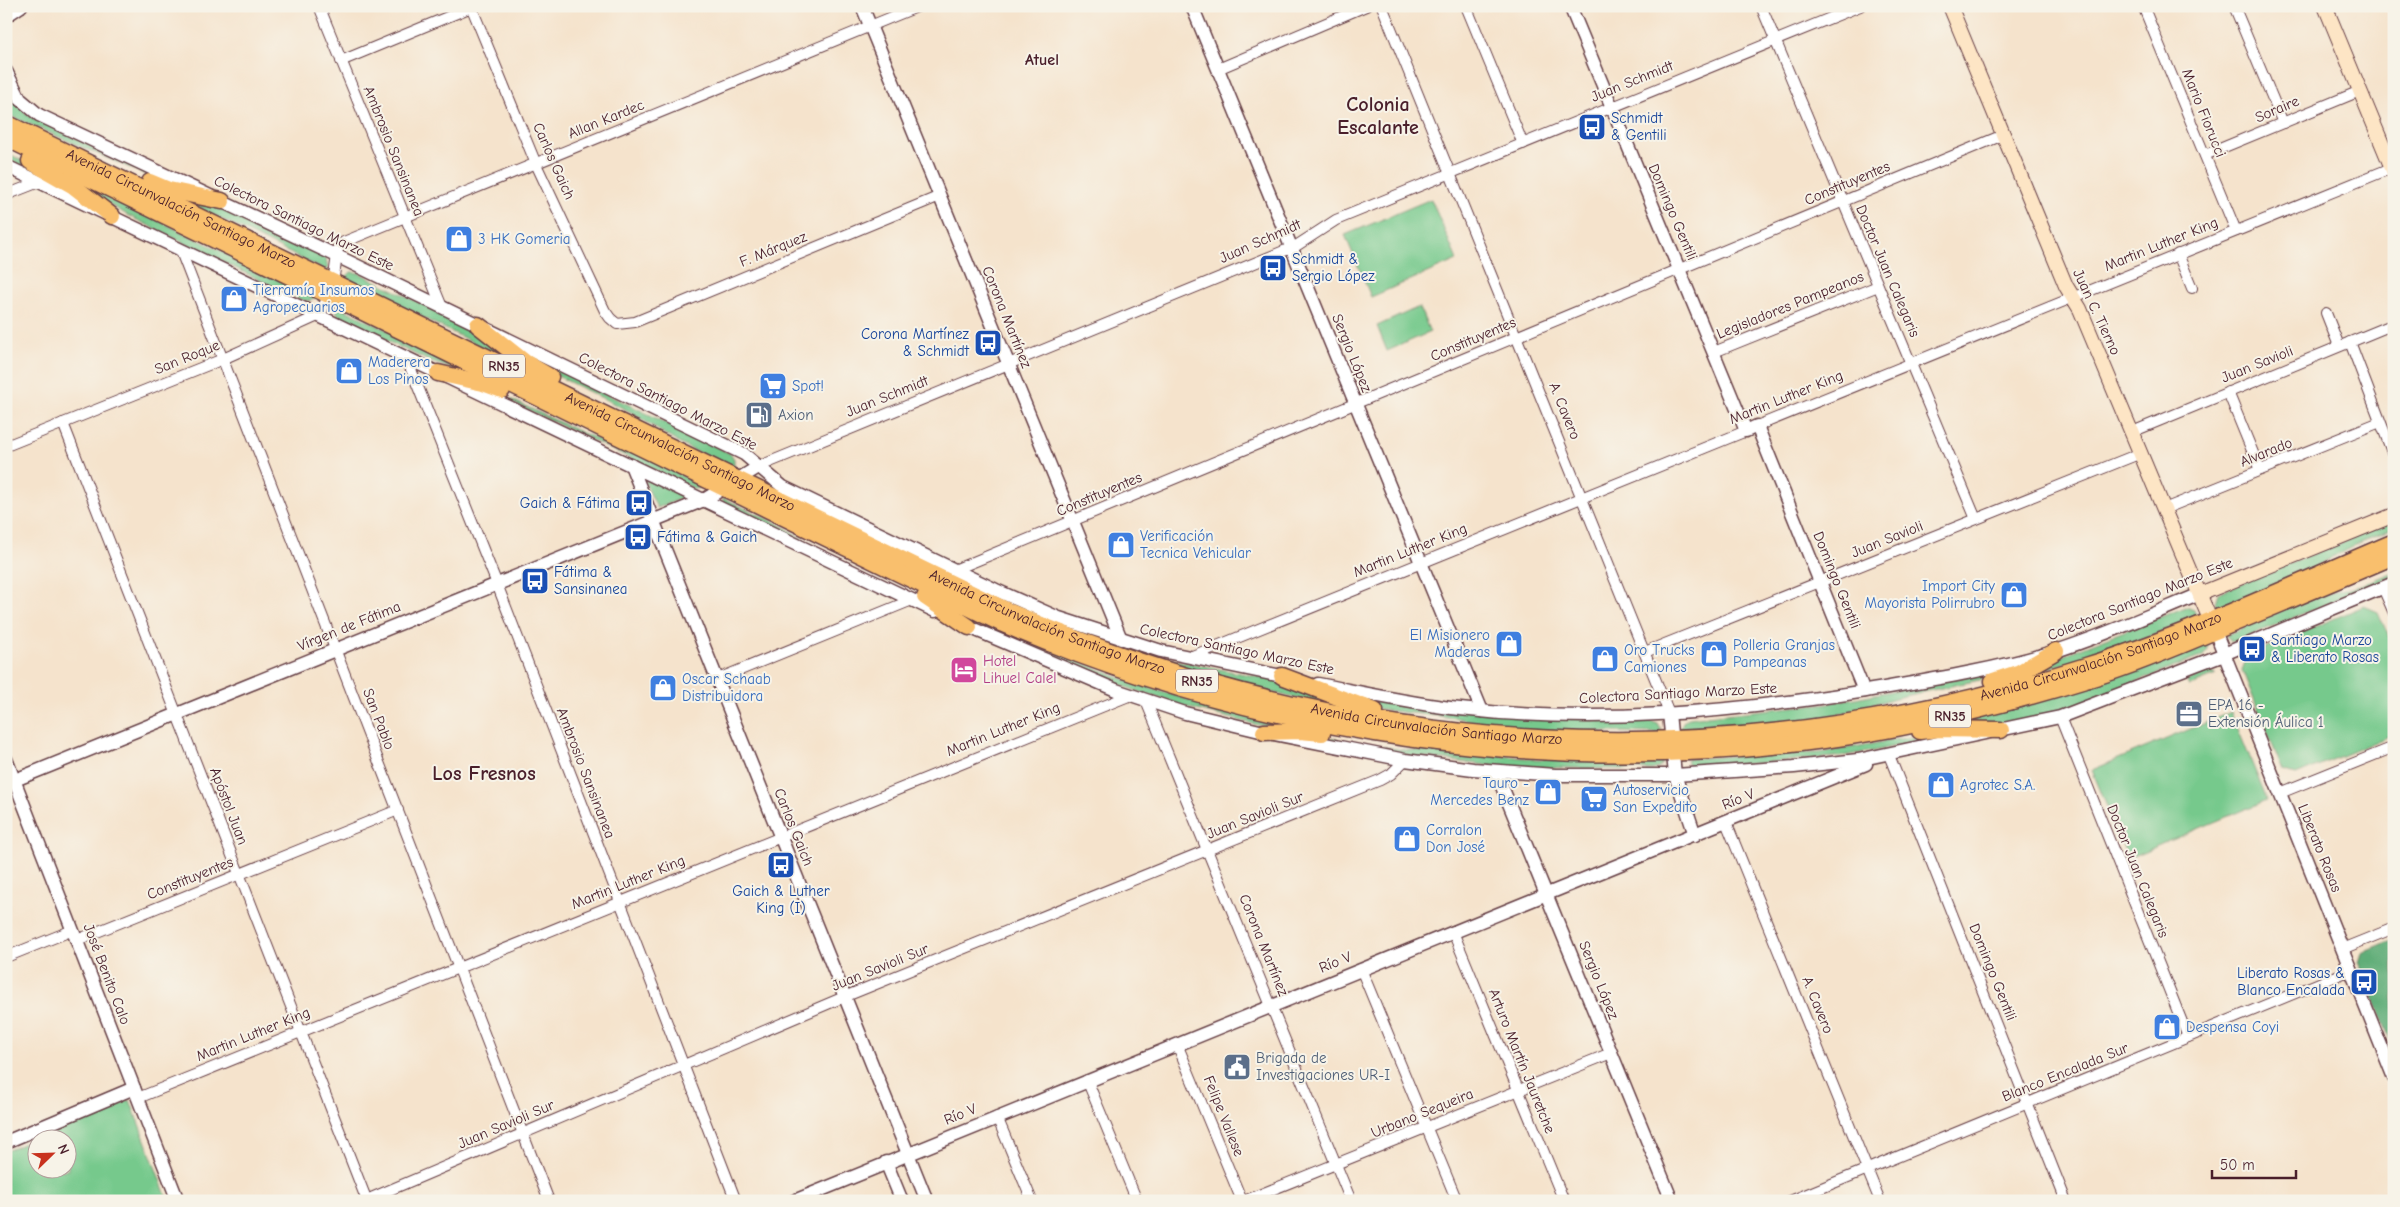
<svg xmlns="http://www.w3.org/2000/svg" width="2400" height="1207" font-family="'Comic Neue',sans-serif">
	<rect width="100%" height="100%" fill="#f7f3e8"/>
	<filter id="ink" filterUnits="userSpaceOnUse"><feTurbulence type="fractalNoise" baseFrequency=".02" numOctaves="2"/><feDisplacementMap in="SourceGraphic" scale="10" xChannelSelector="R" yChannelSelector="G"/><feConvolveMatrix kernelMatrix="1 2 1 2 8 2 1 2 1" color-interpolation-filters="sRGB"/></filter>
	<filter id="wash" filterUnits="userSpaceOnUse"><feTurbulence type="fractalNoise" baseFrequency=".0096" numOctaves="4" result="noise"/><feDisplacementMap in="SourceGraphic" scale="20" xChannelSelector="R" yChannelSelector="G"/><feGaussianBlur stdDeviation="1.12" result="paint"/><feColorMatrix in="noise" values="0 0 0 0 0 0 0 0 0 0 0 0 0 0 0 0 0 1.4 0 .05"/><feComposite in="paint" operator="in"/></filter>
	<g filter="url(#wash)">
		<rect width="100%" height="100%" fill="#f5e3cc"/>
		<g fill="#76c98c" stroke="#60745c" fill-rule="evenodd">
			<path d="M6,85L16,103L29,116L175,185L174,187L6,114Z"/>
			<path d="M6,152L64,184L63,186L6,158Z"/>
			<path d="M69,177L316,297L309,301L301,300L127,215L69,179Z"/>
			<path d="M173,195L223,209L326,258L328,269L324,270Z"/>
			<path d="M1431,199L1457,260L1371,297L1345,235Z"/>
			<path d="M351,272L359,273L473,329L517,364L344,279Z"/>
			<path d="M337,306L496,382L431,362L341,319L337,314Z"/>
			<path d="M1419,307L1430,332L1387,351L1377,326Z"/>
			<path d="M521,353L731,454L734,459V469L680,444L631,412L541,368Z"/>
			<path d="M493,391L583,433L649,458L703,487L695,489L492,393Z"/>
			<path d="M647,479L683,496V498L657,508L645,482Z"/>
			<path d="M756,480L979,588L1068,626L1159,657L1280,681L1346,708C1336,708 1323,704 1313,702C1291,697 1269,692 1247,687C1073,645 916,561 755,484Z"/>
			<path d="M723,498L781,525L817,548L723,503Z"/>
			<path d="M2394,521V528L2363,541L2303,573L2220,608H2216L2215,602L2218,593Z"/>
			<path d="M2394,572V576L2237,641L2233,642L2229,641L2226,635L2304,600L2364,584Z"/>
			<path d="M944,604L1118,677L1186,699L1299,725H1258L1189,708L1131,689L981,627Z"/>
			<path d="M2364,606L2378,612L2394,649V734L2296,775L2283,771L2242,670L2248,655Z"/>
			<path d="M2186,607L2194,610L2197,618L2112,651L2022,675L2073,651Z"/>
			<path d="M2208,642V650L2203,656L2068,709L2010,724L1945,723Z"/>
			<path d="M2017,667L2006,673L1984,679L1895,698L1826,718L1680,731L1683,722L1688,718L1829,703Z"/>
			<path d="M2209,672L2216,675L2189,686L2186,681Z"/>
			<path d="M1347,696L1611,722L1650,721L1658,724L1661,730L1660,733L1521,730L1456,718L1383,710Z"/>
			<path d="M2231,712L2267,800L2128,858L2092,770Z"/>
			<path d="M1303,734L1404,750L1466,752L1536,759H1661L1663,762L1659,768L1652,770L1492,766L1407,755Z"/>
			<path d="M1949,734L1874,751L1836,757L1694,768L1687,763L1686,759L1764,754L1820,753L1917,736Z"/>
			<path d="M130,1100L168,1201H6V1151ZM38,1140H68V1170H38Z"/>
		</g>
		<path fill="#60ad78" stroke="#556652" d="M2394,939V1050L2359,961L2362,952Z"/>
	</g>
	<g filter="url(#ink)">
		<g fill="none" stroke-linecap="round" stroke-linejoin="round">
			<defs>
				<g id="minor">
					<path d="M319,6L442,307"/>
					<path d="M471,6L536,164L605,311L610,318L617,324L635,322L940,196"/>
					<path d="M1382,6L1669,713"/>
					<path d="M1466,6L1523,144"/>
					<path d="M1761,6L1976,519"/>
					<path d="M2143,6L2236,231"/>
					<path d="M2234,6L2283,123"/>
					<path d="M341,61L474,6"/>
					<path d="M1218,69L1366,6"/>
					<path d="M2205,155L2360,91"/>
					<path d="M6,195L39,182"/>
					<path d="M180,249L549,1201"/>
					<path d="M2178,254L2192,288"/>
					<path d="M333,283L338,248L344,242L919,6"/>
					<path d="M2326,313L2339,346"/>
					<path d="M2350,342L2394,457"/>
					<path d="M1714,352L1878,286"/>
					<path d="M406,357L497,584L736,1201"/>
					<path d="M2228,392L2260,470"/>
					<path d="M63,423L367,1201"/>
					<path d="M1757,426L2394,167"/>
					<path d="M2132,432L2394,324"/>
					<path d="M6,446L223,359L320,315L330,291"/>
					<path d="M760,466L1296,246L1336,220L1860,6"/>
					<path d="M2164,509L2380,422"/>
					<path d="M954,570L2003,135"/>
					<path d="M2383,588L2394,613"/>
					<path d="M1645,652L2141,453"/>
					<path d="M1190,657L1746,431"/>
					<path d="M718,679L912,600"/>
					<path d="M1146,701L1351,1201"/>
					<path d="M2060,717L2188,1037"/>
					<path d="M1889,755L2066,1201"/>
					<path d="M2280,793L2394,747"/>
					<path d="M1726,822L1880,1201"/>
					<path d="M1453,932L1564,1201"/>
					<path d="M77,940L398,810"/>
					<path d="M2342,949L2394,928"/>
					<path d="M6,957L73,930"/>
					<path d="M1361,969L1457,1201"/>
					<path d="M1177,1044L1242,1201"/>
					<path d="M1087,1080L1137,1201"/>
					<path d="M138,1098L1131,695"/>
					<path d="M997,1117L1032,1201"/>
					<path d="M364,1201L844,997L1380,780L1391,774L1405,760"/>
					<path d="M1244,1201L1611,1053"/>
					<path d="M1790,1201L2351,970"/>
				</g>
				<g id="tertiary">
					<path d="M862,6L1121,639"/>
					<path d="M1192,6L1482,711"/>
					<path d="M1570,6L1746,431L1757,426L1864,691"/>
					<path d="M6,16L21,6"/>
					<path d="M6,71L20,99L39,115L337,256L744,454L783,487L996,590L1059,618L1161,651L1291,678"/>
					<path d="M6,166L935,611"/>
					<path d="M631,465L927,1201"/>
					<path d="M962,624L1116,690L1185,713L1264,732L1405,760L1473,769L1555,775H1675L1794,767L1858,760L2060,717L2224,654L2394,583"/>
					<path d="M2215,631L2394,1078"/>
					<path d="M1318,684C1365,693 1412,704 1460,709C1596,725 1732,712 1866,691C1930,680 1994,670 2056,651C2106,635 2152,614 2200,594"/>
					<path d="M1669,713L1675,775L1695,835"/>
					<path d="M6,759L178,1201"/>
					<path d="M1496,772L1672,1201"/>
					<path d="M15,780L704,500L760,466"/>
					<path d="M6,1142L134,1088"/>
					<path d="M886,1162L902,1201"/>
					<path d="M794,1201L1866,764"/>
				</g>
				<g id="secondary">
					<path d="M1950,6L2066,286L2080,309L2214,629"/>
					<path d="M2325,6L2394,173"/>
					<path d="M2200,594L2394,515"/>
				</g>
				<g id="trunk">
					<path id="s1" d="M6,123L1008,611C1359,762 1722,781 2086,666C2191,633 2292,585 2394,542"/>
					<path d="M6,138L1003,624C1261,735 1545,778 1824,740C1914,728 2005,705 2092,678C2136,665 2178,646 2220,629C2278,605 2336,581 2394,556"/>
					<path d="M30,161L72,185L112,216"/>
					<path d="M150,182L169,190L222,201"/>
					<path d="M478,325L526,363L550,377"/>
					<path d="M438,373L483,383L502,390"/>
					<path d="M925,597L969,627"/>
					<path d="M1282,676L1375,711"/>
					<path d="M1993,681L2020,672L2056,651"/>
					<path d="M1920,731L1940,729L2001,730"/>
					<path d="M1264,732L1300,731L1322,733"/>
				</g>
			</defs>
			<use href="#minor" stroke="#643c43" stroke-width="12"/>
			<use href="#tertiary" stroke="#643c43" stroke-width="15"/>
			<use href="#secondary" stroke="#643c43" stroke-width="16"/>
			<use href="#trunk" stroke="#643c43" stroke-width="19"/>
			<use href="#minor" stroke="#fff" stroke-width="10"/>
			<use href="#tertiary" stroke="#fff" stroke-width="12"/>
			<use href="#secondary" stroke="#fde5c5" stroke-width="14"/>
			<use href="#trunk" stroke="#f9bf6d" stroke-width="16"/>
		</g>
	</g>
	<defs>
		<symbol id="bus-square" viewBox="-11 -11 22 22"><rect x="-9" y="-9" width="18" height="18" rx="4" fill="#1a4fb4" stroke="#f7f3e8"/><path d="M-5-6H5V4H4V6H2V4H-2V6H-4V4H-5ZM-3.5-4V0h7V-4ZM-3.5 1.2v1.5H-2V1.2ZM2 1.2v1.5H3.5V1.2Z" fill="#fff"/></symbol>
		<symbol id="shop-square" viewBox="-11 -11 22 22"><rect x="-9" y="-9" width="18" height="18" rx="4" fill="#3f7fe0" stroke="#f7f3e8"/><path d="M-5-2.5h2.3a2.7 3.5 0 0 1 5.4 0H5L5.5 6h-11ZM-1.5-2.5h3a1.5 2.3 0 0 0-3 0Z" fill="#fff"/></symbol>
		<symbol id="supermarket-square" viewBox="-11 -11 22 22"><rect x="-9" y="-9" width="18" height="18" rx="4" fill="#3f7fe0" stroke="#f7f3e8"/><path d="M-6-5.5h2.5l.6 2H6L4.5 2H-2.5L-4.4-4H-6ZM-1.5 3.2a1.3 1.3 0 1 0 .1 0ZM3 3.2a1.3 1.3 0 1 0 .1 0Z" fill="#fff"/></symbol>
		<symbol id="fuel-square" viewBox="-11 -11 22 22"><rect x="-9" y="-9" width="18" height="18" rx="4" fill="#5c6f8a" stroke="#f7f3e8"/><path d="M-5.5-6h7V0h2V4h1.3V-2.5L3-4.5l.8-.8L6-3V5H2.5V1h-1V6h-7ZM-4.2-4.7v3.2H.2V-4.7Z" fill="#fff"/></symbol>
		<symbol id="hotel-square" viewBox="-11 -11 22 22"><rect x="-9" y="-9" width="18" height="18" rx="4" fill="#d1479c" stroke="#f7f3e8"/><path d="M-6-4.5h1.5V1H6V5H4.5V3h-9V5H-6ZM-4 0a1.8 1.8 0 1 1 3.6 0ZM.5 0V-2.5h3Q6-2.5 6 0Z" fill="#fff"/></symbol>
		<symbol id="office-square" viewBox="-11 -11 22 22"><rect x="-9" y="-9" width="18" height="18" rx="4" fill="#5c6f8a" stroke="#f7f3e8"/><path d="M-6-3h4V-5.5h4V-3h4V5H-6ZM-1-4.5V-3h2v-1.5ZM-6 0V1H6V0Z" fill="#fff"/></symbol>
		<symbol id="civic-square" viewBox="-11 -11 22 22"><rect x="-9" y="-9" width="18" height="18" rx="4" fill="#5c6f8a" stroke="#f7f3e8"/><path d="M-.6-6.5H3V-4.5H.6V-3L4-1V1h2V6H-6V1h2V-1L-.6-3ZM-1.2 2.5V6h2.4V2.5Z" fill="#fff"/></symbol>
	</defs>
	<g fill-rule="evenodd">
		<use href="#bus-square" x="1576" y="111" width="32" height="32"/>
		<use href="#shop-square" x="443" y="223" width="32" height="32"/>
		<use href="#bus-square" x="1257" y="252" width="32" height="32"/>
		<use href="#shop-square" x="218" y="283" width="32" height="32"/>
		<use href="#bus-square" x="972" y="327" width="32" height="32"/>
		<use href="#shop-square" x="333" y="355" width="32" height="32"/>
		<use href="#supermarket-square" x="757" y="370" width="32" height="32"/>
		<use href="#fuel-square" x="743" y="399" width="32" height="32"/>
		<use href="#bus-square" x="623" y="487" width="32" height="32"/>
		<use href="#bus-square" x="622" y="521" width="32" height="32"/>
		<use href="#shop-square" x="1105" y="529" width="32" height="32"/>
		<use href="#bus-square" x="519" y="565" width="32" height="32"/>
		<use href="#shop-square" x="1998" y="579" width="32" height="32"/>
		<use href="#shop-square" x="1493" y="628" width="32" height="32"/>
		<use href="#bus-square" x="2236" y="633" width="32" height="32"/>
		<use href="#shop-square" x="1698" y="638" width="32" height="32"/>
		<use href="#shop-square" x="1589" y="643" width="32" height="32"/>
		<use href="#hotel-square" x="948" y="654" width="32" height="32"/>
		<use href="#shop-square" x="647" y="672" width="32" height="32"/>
		<use href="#office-square" x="2173" y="698" width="32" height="32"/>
		<use href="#shop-square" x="1925" y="769" width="32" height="32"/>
		<use href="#shop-square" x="1532" y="776" width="32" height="32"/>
		<use href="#supermarket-square" x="1578" y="783" width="32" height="32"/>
		<use href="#shop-square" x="1391" y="823" width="32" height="32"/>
		<use href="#bus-square" x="765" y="849" width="32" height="32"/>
		<use href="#bus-square" x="2348" y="966" width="32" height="32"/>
		<use href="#shop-square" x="2151" y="1011" width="32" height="32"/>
		<use href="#civic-square" x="1221" y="1051" width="32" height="32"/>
	</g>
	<g text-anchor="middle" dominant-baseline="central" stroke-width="4" stroke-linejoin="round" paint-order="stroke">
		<g fill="#f7f3e8" stroke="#7e5f64" stroke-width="1">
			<rect x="483" y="354.5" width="42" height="23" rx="4"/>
			<rect x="1176" y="669.5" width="42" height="23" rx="4"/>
			<rect x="1929" y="704.5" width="42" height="23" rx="4"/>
		</g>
		<g font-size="14" font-weight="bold" fill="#4a1f2b">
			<text x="504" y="366">RN35</text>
			<text x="1197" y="681">RN35</text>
			<text x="1950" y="716">RN35</text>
		</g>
		<g font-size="15" fill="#4a1f2b" stroke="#f7f3e8">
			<text transform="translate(1632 81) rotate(-22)">Juan Schmidt</text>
			<text transform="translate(2277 109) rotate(-23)">Soraire</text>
			<text transform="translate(2204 113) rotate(68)">Mario Fiorucci</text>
			<text transform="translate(606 119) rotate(-22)">Allan Kardec</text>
			<text transform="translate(394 151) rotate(68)">Ambrosio Sansinanea</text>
			<text transform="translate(554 161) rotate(66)">Carlos Gaich</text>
			<text transform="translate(1847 183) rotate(-23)">Constituyentes</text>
			<text stroke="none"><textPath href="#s1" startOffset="195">Avenida Circunvalación Santiago Marzo</textPath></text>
			<text transform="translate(1673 212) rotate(67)">Domingo Gentili</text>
			<text transform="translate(304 223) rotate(26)">Colectora Santiago Marzo Este</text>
			<text transform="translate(1260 241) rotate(-24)">Juan Schmidt</text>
			<text transform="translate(2161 244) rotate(-22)">Martin Luther King</text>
			<text transform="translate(773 249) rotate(-22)">F. Márquez</text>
			<text transform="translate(1888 271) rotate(67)">Doctor Juan Calegaris</text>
			<text transform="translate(1790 305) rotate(-22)">Legisladores Pampeanos</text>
			<text transform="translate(2097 312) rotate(65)">Juan C. Tierno</text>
			<text transform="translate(1007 317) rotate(68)">Corona Martínez</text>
			<text transform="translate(1473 339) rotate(-23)">Constituyentes</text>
			<text transform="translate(1352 353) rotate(68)">Sergio López</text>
			<text transform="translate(187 357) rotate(-22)">San Roque</text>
			<text transform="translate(2257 364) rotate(-22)">Juan Savioli</text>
			<text transform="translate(887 396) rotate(-22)">Juan Schmidt</text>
			<text transform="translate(1786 397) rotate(-22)">Martin Luther King</text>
			<text transform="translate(668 401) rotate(27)">Colectora Santiago Marzo Este</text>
			<text transform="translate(1565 411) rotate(68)">A. Cavero</text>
			<text stroke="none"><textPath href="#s1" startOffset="750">Avenida Circunvalación Santiago Marzo</textPath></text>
			<text transform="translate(2266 452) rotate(-22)">Alvarado</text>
			<text transform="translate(1099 494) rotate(-23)">Constituyentes</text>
			<text transform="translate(1887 539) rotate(-22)">Juan Savioli</text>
			<text transform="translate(1410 550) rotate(-22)">Martin Luther King</text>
			<text transform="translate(1837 580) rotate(68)">Domingo Gentili</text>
			<text transform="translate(2140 599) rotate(-22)">Colectora Santiago Marzo Este</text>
			<text stroke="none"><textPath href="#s1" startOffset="1155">Avenida Circunvalación Santiago Marzo</textPath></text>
			<text transform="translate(349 626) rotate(-22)">Vírgen de Fátima</text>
			<text transform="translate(1237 649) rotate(12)">Colectora Santiago Marzo Este</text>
			<text stroke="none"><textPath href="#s1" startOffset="2235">Avenida Circunvalación Santiago Marzo</textPath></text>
			<text transform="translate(1678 693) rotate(-3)">Colectora Santiago Marzo Este</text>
			<text transform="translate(379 719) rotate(69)">San Pablo</text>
			<text stroke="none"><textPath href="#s1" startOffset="1560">Avenida Circunvalación Santiago Marzo</textPath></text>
			<text transform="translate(1003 729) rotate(-22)">Martin Luther King</text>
			<text transform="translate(586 773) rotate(69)">Ambrosio Sansinanea</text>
			<text transform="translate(1738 799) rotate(-22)">Río V</text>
			<text transform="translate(229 806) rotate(69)">Apóstol Juan</text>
			<text transform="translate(1255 815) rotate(-22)">Juan Savioli Sur</text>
			<text transform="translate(794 827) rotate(68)">Carlos Gaich</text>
			<text transform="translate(2320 848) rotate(68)">Liberato Rosas</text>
			<text transform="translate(2138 871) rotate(68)">Doctor Juan Calegaris</text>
			<text transform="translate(190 878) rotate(-22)">Constituyentes</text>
			<text transform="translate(628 882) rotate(-22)">Martin Luther King</text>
			<text transform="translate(1264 945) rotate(68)">Corona Martínez</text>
			<text transform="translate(1335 962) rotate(-22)">Río V</text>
			<text transform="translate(880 967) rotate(-22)">Juan Savioli Sur</text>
			<text transform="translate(1993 972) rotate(68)">Domingo Gentili</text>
			<text transform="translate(107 974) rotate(69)">José Benito Calo</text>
			<text transform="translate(1599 980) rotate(68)">Sergio López</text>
			<text transform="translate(1818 1005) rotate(68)">A. Cavero</text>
			<text transform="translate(253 1034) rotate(-22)">Martin Luther King</text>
			<text transform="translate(1522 1061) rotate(68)">Arturo Martín Jauretche</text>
			<text transform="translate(2065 1072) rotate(-22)">Blanco Encalada Sur</text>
			<text transform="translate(1422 1113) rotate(-22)">Urbano Sequeira</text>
			<text transform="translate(960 1114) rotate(-22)">Río V</text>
			<text transform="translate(1224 1116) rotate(68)">Felipe Vallese</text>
			<text transform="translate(506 1124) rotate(-23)">Juan Savioli Sur</text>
		</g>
		<g font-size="15" fill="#164399" stroke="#f7f3e8" text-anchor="start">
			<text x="1611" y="118">Schmidt<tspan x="1611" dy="17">&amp; Gentili</tspan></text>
			<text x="1292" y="259">Schmidt &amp;<tspan x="1292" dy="17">Sergio López</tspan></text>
			<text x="969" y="334" text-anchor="end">Corona Martínez<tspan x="969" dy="17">&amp; Schmidt</tspan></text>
			<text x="620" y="503" text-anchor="end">Gaich &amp; Fátima</text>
			<text x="657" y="537">Fátima &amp; Gaich</text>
			<text x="554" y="572">Fátima &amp;<tspan x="554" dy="17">Sansinanea</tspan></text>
			<text x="2271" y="640">Santiago Marzo<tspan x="2271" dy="17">&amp; Liberato Rosas</tspan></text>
			<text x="781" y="891" text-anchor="middle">Gaich &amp; Luther<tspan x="781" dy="17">King (I)</tspan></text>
			<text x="2345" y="973" text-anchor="end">Liberato Rosas &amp;<tspan x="2345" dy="17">Blanco Encalada</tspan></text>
		</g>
		<g font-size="15" fill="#366cbe" stroke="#f7f3e8" text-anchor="start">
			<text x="478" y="239">3 HK Gomeria</text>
			<text x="253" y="290">Tierramía Insumos<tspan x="253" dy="17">Agropecuarios</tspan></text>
			<text x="368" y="362">Maderera<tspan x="368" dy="17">Los Pinos</tspan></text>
			<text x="792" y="386">Spot!</text>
			<text x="1140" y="536">Verificación<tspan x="1140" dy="17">Tecnica Vehicular</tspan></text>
			<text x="1995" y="586" text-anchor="end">Import City<tspan x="1995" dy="17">Mayorista Polirrubro</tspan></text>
			<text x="1490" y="635" text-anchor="end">El Misionero<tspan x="1490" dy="17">Maderas</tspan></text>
			<text x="1733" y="645">Polleria Granjas<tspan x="1733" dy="17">Pampeanas</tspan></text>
			<text x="1624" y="650">Oro Trucks<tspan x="1624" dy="17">Camiones</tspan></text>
			<text x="682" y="679">Oscar Schaab<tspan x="682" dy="17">Distribuidora</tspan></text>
			<text x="1529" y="783" text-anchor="end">Tauro -<tspan x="1529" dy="17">Mercedes Benz</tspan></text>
			<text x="1960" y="785">Agrotec S.A.</text>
			<text x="1613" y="790">Autoservicio<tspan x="1613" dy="17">San Expedito</tspan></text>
			<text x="1426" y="830">Corralon<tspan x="1426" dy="17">Don José</tspan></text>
			<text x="2186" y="1027">Despensa Coyi</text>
		</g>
		<g font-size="15" fill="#4e5e75" stroke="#f7f3e8" text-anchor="start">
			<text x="778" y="415">Axion</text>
			<text x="2208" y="705">EPA 16 -<tspan x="2208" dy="17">Extensión Áulica 1</tspan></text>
			<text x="1256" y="1058">Brigada de<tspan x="1256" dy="17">Investigaciones UR-I</tspan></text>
		</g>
		<g font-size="15" fill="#b23c85" stroke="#f7f3e8" text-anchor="start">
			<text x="983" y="661">Hotel<tspan x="983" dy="17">Lihuel Calel</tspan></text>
		</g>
		<g font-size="16" font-weight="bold" fill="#4a1f2b" stroke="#f7f3e8">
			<text x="1042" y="60">Atuel</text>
		</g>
		<g font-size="20" font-weight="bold" fill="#4a1f2b" stroke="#f7f3e8">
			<text x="1378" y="104">Colonia<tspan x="1378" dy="23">Escalante</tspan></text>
			<text x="484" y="773">Los Fresnos</text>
		</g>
	</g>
	<rect width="2400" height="1207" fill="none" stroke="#f7f3e8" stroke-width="25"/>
	<g transform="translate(52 1154) rotate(67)"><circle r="24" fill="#f7f3e8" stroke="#b29e9c"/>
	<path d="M0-4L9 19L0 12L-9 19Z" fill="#c8321e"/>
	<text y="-8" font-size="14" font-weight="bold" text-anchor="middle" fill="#4a1f2b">N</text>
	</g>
	<path d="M2212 1170v8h84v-8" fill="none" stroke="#4a1f2b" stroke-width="2.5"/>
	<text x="2220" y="1170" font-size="15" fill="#4a1f2b" stroke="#f7f3e8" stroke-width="4" paint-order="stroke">50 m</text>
</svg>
